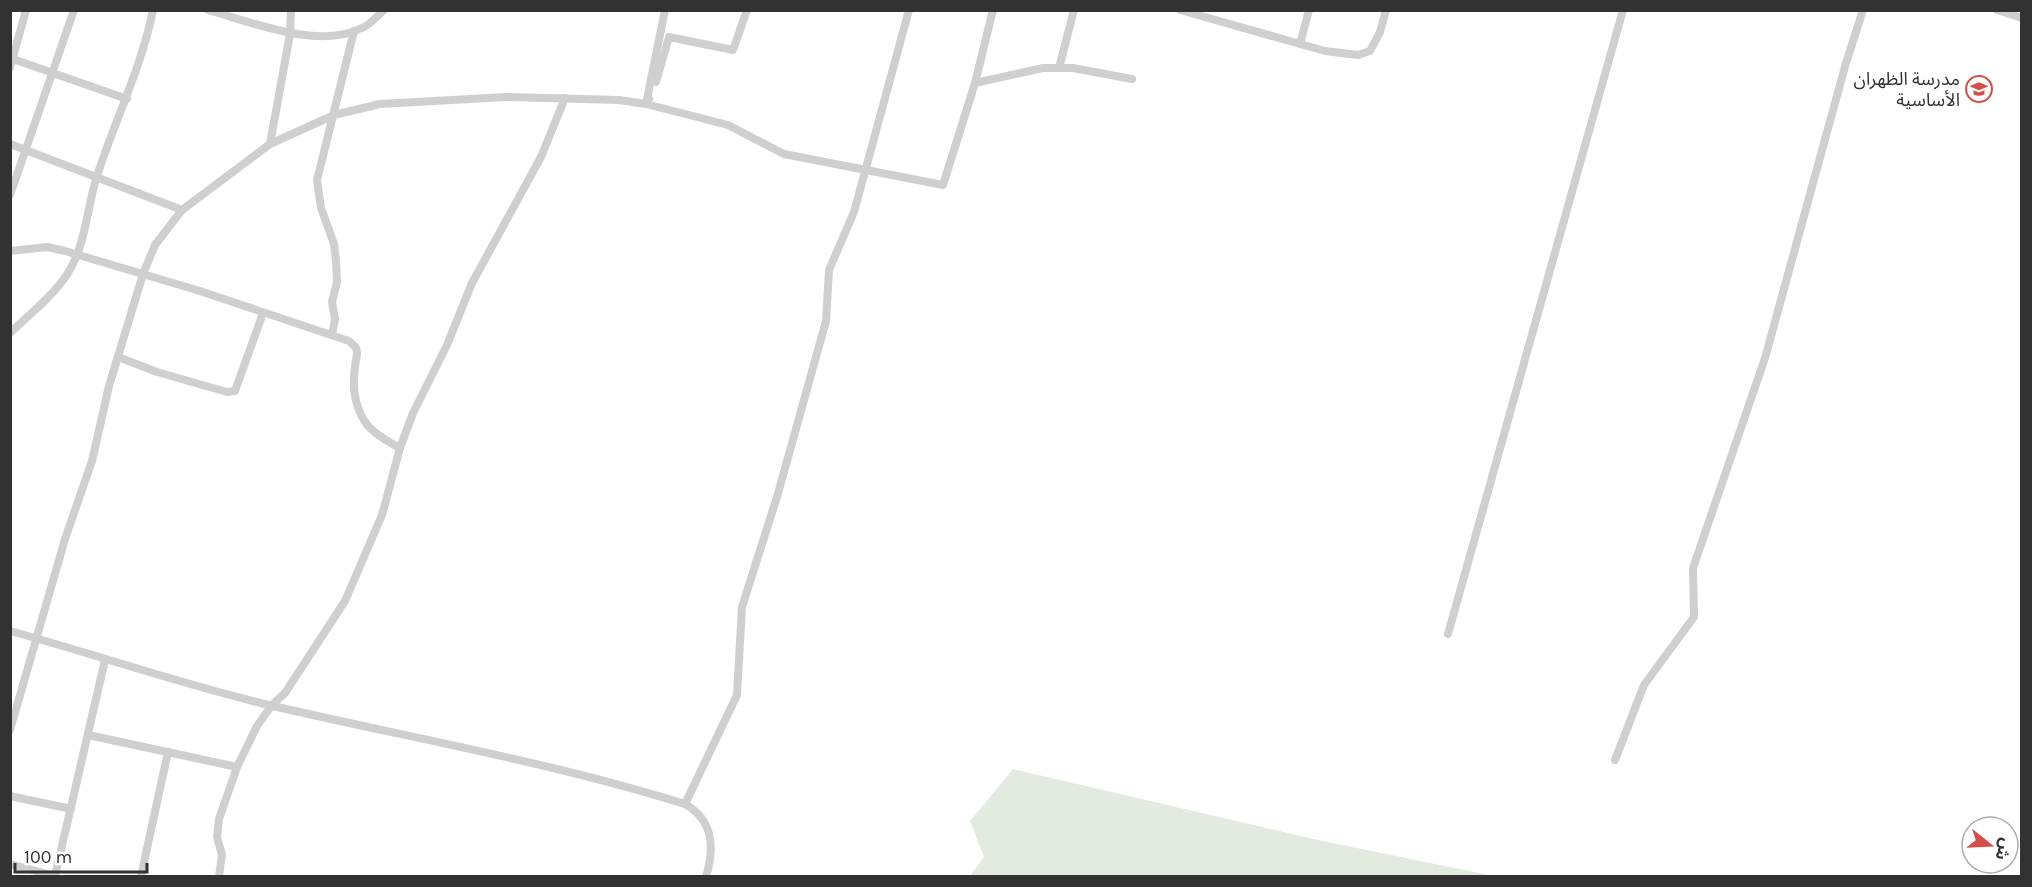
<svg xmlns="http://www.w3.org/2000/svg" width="2032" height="887" font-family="Karla,'Noto Sans Arabic',sans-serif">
	<rect width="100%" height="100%" fill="#fff"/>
	<path fill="#e3eadf" d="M1013,769L1318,840L1494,876H970L984,857L970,821Z"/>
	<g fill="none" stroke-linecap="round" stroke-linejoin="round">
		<g stroke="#cfcfcf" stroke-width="8">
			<path d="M208,10C251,22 319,50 362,28C370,25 377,16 384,10"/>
			<path d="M1180,10L1325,51L1358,55L1370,51L1380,32L1386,10"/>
			<path d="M1997,10L2022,18"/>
			<path d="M1300,44L1309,10"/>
			<path d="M10,58L127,99"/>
			<path d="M10,68L26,10"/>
			<path d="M1059,68L1074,10"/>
			<path d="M656,82L669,37L733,50L747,10"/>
			<path d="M975,83L993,10"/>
			<path d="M649,99L646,104L728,125L784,154L943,185L975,83L1043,68H1073L1132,79"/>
			<path d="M10,144L182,210"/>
			<path d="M270,144L290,34L291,10"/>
			<path d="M10,195L74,10"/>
			<path d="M10,251L47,247L65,251L200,291L349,341C350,342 355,346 356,348C359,353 355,361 355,367C352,388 355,409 368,426C377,436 389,442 400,448"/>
			<path d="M10,333C30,314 53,296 68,273C86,244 87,207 97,176C115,120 141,69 153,10"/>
			<path d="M332,335L335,319L332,302L337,282L336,261L334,244L321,208L317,180L354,31"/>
			<path d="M118,357L157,372L227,392L235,391L263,313"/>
			<path d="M10,631C98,655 184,685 273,706C411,738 550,762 685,804C713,820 715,848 706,876"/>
			<path d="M1448,634L1623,10"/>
			<path d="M10,730L65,539L92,461L109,386L143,274L155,245L182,210L270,144L334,115L380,104L506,97L619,100L646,104L665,10"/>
			<path d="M88,735L237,767"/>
			<path d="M1615,760L1644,685L1694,617L1693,568L1765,358L1846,63L1863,10"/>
			<path d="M10,796L71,809"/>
			<path d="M685,804L737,695L742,607L777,497L826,321L829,270L854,212L909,10"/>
			<path d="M10,864L55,876"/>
			<path d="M55,876L105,660"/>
			<path d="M141,876L168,752"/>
			<path d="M219,876L222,855L217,837L219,819L237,767L257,726L272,705L285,693L345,601L382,515L400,448L413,413L447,345L472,283L541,157L565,98"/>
		</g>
	</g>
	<defs>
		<symbol id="school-ring" viewBox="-11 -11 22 22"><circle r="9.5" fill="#fff" stroke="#d64f46" stroke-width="1.5"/><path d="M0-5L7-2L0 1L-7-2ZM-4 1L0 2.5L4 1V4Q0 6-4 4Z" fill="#d64f46"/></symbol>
	</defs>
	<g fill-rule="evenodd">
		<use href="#school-ring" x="1964" y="74" width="30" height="30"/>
	</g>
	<g text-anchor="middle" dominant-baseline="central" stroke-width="6" stroke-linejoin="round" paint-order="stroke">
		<g font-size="18" fill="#323232" stroke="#fff" text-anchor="end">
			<text x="1960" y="79">مدرسة الظهران<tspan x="1960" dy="21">الأساسية</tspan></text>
		</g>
	</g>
	<rect width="2032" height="887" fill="none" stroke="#323232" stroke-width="24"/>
	<g transform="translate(1990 845) rotate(108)"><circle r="28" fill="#ffffff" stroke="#adadad" stroke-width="1.5"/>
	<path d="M0-4.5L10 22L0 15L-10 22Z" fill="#d64f46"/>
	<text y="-9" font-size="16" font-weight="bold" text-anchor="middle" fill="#323232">ش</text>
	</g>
	<path d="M15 863v9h132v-9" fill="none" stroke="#323232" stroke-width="3"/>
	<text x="24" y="863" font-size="18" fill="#323232" stroke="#ffffff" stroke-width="4.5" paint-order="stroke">100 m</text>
</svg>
